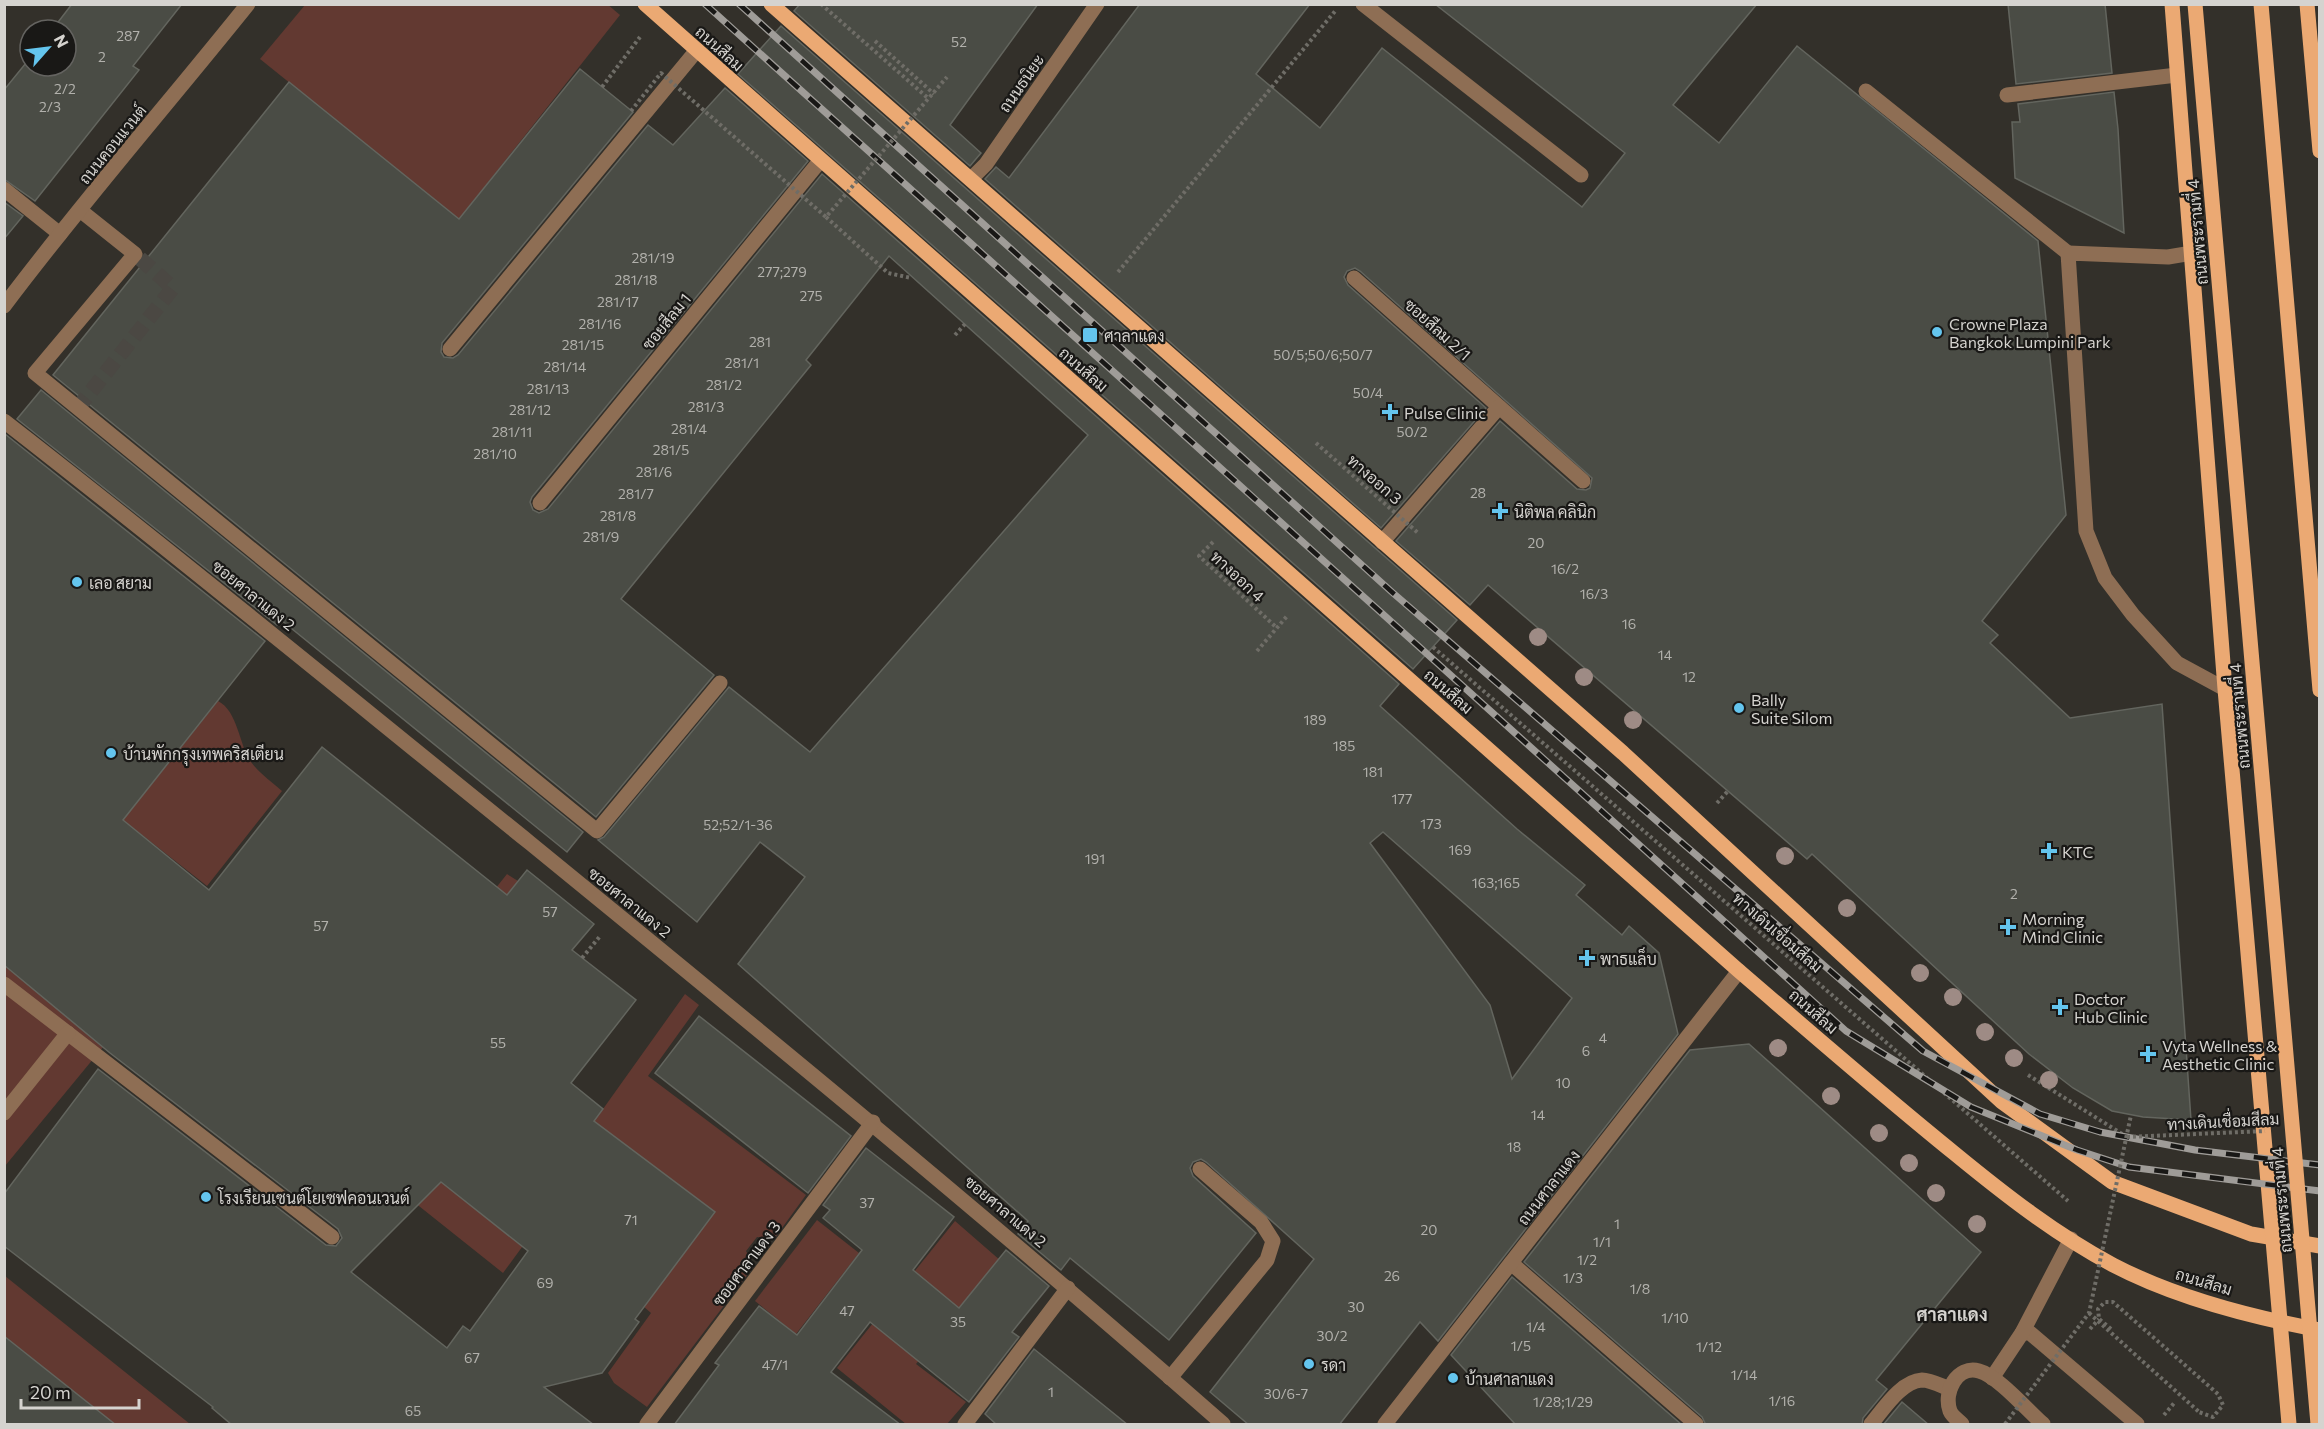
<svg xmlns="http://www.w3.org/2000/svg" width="2324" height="1429" font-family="Commissioner,Sarabun,sans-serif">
	<rect width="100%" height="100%" fill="#33302a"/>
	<g fill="#623931">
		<path d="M607,4L620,15L459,219L260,59L305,5Z"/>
		<path d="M218,701C238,711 239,745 251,762C259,773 272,782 282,791L207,886L123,820Z"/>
		<path d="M507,874L518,881L343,1105L506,1233L603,1109L685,994L699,1005L648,1076L806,1195L774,1239L757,1237L746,1251L754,1266L647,1407L614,1383L608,1373L651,1313L643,1306L604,1135L503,1273L311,1120Z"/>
		<path d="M5,965L103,1047L5,1166Z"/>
		<path d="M817,1220L859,1253L796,1334L755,1301Z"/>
		<path d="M955,1221L1001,1261L916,1364L966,1402L947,1424H906L837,1368Z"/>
		<path d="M5,1276L190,1424H5Z"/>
	</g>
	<g fill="#4a4c45" stroke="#63655e" stroke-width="1.5" fill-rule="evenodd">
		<path d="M72,4H182L133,66L139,70L35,201L4,179V90L30,58V66H66V30H52Z"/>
		<path d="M800,4H1038L950,125L981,153L970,166L794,11Z"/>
		<path d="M1140,4H1310L1256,74L1320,128L1382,48L1582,207L1625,153L1435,4H1757L1673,105L1719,143L1797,46L2038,241L2066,515L1982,621L1998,635L1990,643L2070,718L2162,704L2191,1120L2143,1117L2112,1111L2073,1088L2029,1054L1812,854L1807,859L1488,585L1470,605L1396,541L1500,421L1577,489L1586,490L1590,488L1592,478L1360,271L1355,268L1347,271L1344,277L1348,285L1486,408L1381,528L985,179L996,167L1009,178Z"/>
		<path d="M2008,4H2105L2112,73L2016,84Z"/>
		<path d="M781,26L1457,620L1413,669L738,74Z"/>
		<path d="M580,69L633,112L442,343L441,352L444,357L453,358L458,355L648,125L673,145L725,88L808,161L532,497L530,502L533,510L539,513L548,509L822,174L1399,684L1380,706L1517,829L1585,885L1576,895L1622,935L1629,926L1659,953L1678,1034L1438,1341L1420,1322L1339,1425H1249L1210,1392L1314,1259L1206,1162L1201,1159L1193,1162L1190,1168L1193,1176L1256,1233L1169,1340L1070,1258L1061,1270L1018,1234L1028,1221L738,964L805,877L760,842L697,922L598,840L604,837L729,687L810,752L1088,435L889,256L806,360L811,365L621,599L714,675L596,817L53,375L289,82L459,219ZM1383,832L1572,998L1512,1079L1490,1005L1370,843Z"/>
		<path d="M2114,92L2118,129L2124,233L2015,178L2012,122H2020L2018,104Z"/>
		<path d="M4,202L23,216L4,239Z"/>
		<path d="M41,390L583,832L567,852L281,620L277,625L17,419Z"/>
		<path d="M5,434L265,641L123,820L209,890L322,747L507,895L527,870L594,924L572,950L636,1000L571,1083L603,1109L594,1121L715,1212L635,1319L639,1322L602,1373L544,1387L594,1425H232L212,1408L213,1407L4,1246V1194L98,1069L326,1245L336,1246L342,1238L338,1229L110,1053L4,965ZM441,1182L528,1251L470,1331L463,1326L447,1348L351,1272Z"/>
		<path d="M699,1016L851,1136L808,1193L655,1073Z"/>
		<path d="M1749,1044L1981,1252L1876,1380L1887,1389L1863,1418L1862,1425H1706L1702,1417L1524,1262L1690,1050Z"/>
		<path d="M866,1148L954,1217L913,1270L959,1308L1006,1250L1049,1286L1012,1332L1019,1337L969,1402L870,1322L831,1372L901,1425H674L719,1365L715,1363L759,1306L797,1335L862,1250L823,1218L830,1210L823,1205Z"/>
		<path d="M1512,1277L1682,1425H1516L1451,1355Z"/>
		<path d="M4,1336L116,1425H4Z"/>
		<path d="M1034,1349L1128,1425H997L985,1414Z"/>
		<path d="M1902,1402L1929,1425H1883Z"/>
	</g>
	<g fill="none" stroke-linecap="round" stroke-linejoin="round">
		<path stroke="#4b4843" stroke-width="15" stroke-dasharray="15 8" stroke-linecap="butt" d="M77,409L173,288L135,254"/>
		<g stroke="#6f6d67" stroke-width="4" stroke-dasharray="3 3" stroke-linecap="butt">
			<path d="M821,4L929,99"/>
			<path d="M875,41L934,94"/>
			<path d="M602,87L640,37"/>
			<path d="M826,217L888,273L911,278"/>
			<path d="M1118,272L1336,10"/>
			<path d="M955,335L965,324"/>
			<path d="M1213,542L1199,556L1277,628"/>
			<path d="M1433,647L2068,1201"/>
			<path d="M1257,651L1288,615"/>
			<path d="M1717,803L1729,790"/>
			<path d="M582,958L601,935"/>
			<path d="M2028,1075L2127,1137"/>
			<path d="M2090,1329L2099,1319"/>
			<path d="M2111,1329L2099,1319L2098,1309L2105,1302H2113L2218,1394L2223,1405L2213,1417L2199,1412"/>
			<path d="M2164,1415L2175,1402"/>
		</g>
		<g stroke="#8e6e54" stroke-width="15">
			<path d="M1363,4L1581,175"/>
			<path d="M1866,91L2068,253"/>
			<path d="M2007,95L2177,75"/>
			<path d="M971,179L986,164L1097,4"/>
			<path d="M4,189L60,234"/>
			<path d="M81,211L135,254L35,373L597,831L720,683"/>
			<path d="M2192,253L2168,257L2068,253L2086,531L2105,578L2133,615L2177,663L2225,689"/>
			<path d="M1354,278L1583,481"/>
			<path d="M4,306C82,202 167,105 248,4"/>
			<path d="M450,349L697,50"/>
			<path d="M4,421C182,559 355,702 530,843C764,1034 997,1225 1223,1424"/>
			<path d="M540,503L820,161"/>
			<path d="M1382,542L1499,407"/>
			<path d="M4,984L332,1237"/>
			<path d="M4,1113L68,1033"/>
			<path d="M1511,1263L1696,1424"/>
			<path d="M2022,1333H2030L2137,1424"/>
			<path d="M1170,1378L1267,1260L1273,1241L1261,1222L1200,1169"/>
			<path d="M1992,1378L2022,1333L2071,1239"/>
			<path d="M647,1424L873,1122"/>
			<path d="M965,1424L1068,1288"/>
			<path d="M1385,1424L1739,971"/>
			<path d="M1871,1424C1883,1410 1901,1381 1922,1380C1930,1380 1942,1386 1950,1389"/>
			<path d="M1962,1424C1958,1420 1952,1416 1950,1411C1943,1392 1957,1365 1979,1371C1998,1376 2027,1410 2043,1424"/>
		</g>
		<g stroke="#eba973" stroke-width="15">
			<path d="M645,4L1739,971C1810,1032 1881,1094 1954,1153C2004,1194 2055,1234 2113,1265C2176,1298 2250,1317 2320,1330"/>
			<path d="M771,4L1623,753L2002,1102L2112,1182L2251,1234L2320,1246"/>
			<path d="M2172,4L2225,689L2289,1424"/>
			<path d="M2261,4L2320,690"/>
			<path d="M2307,4L2320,151"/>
		</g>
		<defs>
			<g id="rail">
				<path d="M705,4L1846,1031L1971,1107L2077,1150L2129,1167L2320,1191"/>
				<path d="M739,4L1393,593L1923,1051L2040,1114L2100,1132L2195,1150L2320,1165"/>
			</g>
		</defs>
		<use href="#rail" stroke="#9f9c98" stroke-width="7"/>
		<use href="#rail" stroke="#191816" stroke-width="4.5" stroke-dasharray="14" stroke-linecap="butt"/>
		<g stroke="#6f6d67" stroke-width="4" stroke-dasharray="3 3" stroke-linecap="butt">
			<path d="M631,111L661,73L826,217L947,77"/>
			<path d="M1316,443L1418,533"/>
			<path d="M2127,1137L2265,1131"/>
			<path d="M2089,1313L2199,1412"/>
			<path d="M2005,1424L2089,1313L2131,1115"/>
		</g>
		<path stroke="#eba973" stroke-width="15" d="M2195,4L2318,1424"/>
	</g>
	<g fill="#9e8b85">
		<circle cx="1538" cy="637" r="9"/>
		<circle cx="1584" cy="677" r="9"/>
		<circle cx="1633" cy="720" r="9"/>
		<circle cx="1785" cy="856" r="9"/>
		<circle cx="1847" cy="908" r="9"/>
		<circle cx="1920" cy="973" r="9"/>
		<circle cx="1953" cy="997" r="9"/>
		<circle cx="1985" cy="1032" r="9"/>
		<circle cx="1778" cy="1048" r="9"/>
		<circle cx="2014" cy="1058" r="9"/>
		<circle cx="2049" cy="1080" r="9"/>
		<circle cx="1831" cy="1096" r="9"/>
		<circle cx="1879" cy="1133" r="9"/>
		<circle cx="1909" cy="1163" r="9"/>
		<circle cx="1936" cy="1193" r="9"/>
		<circle cx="1977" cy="1224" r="9"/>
	</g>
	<g fill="#64c5ee" stroke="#191816" stroke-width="2">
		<circle cx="1937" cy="332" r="6"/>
		<rect x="1082" y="327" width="16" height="16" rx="3"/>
		<path d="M1387 403h6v6h6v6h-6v6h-6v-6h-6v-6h6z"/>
		<path d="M1497 502h6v6h6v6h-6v6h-6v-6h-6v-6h6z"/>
		<circle cx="77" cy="582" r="6"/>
		<circle cx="1739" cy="708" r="6"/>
		<circle cx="111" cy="753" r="6"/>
		<path d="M2046 842h6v6h6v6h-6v6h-6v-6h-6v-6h6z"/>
		<path d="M2005 918h6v6h6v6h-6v6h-6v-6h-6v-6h6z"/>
		<path d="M1584 949h6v6h6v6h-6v6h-6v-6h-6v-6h6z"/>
		<path d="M2057 998h6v6h6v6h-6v6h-6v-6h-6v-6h6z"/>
		<path d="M2145 1045h6v6h6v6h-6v6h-6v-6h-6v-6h6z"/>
		<circle cx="206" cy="1197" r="6"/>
		<circle cx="1309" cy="1364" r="6"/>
		<circle cx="1453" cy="1378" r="6"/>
	</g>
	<g text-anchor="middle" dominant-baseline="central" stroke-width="4.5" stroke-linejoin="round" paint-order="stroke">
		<g font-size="14" fill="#b2b1ac">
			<text x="128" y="35">287</text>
			<text x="959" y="41">52</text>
			<text x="102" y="56">2</text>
			<text x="65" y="88">2/2</text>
			<text x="50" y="106">2/3</text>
			<text x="653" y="257">281/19</text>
			<text x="782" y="271">277;279</text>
			<text x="636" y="279">281/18</text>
			<text x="811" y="295">275</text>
			<text x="618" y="301">281/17</text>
			<text x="600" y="323">281/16</text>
			<text x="760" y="341">281</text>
			<text x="583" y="344">281/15</text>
			<text x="1323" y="354">50/5;50/6;50/7</text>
			<text x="742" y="362">281/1</text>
			<text x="565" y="366">281/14</text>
			<text x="724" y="384">281/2</text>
			<text x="548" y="388">281/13</text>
			<text x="1368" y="392">50/4</text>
			<text x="706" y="406">281/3</text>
			<text x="530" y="409">281/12</text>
			<text x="689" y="428">281/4</text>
			<text x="512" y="431">281/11</text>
			<text x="1412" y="431">50/2</text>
			<text x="671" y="449">281/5</text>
			<text x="495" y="453">281/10</text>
			<text x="654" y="471">281/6</text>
			<text x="1478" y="492">28</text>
			<text x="636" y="493">281/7</text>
			<text x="618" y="515">281/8</text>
			<text x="601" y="536">281/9</text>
			<text x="1536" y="542">20</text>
			<text x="1565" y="568">16/2</text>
			<text x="1594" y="593">16/3</text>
			<text x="1629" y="623">16</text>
			<text x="1665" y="654">14</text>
			<text x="1689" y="676">12</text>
			<text x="1315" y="719">189</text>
			<text x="1344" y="745">185</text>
			<text x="1373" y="771">181</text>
			<text x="1402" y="798">177</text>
			<text x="1431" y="823">173</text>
			<text x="738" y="824">52;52/1-36</text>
			<text x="1460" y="849">169</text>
			<text x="1095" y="858">191</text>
			<text x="1496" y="882">163;165</text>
			<text x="2014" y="893">2</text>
			<text x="550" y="911">57</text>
			<text x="321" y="925">57</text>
			<text x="1603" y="1037">4</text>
			<text x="498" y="1042">55</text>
			<text x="1586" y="1050">6</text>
			<text x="1563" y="1082">10</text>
			<text x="1538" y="1114">14</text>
			<text x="1514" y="1146">18</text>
			<text x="867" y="1202">37</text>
			<text x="631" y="1219">71</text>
			<text x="1617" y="1223">1</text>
			<text x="1429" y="1229">20</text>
			<text x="1602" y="1241">1/1</text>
			<text x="1587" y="1259">1/2</text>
			<text x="1392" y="1275">26</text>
			<text x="1573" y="1277">1/3</text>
			<text x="545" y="1282">69</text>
			<text x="1640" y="1288">1/8</text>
			<text x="1356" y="1306">30</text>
			<text x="847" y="1310">47</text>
			<text x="1675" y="1317">1/10</text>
			<text x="958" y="1321">35</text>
			<text x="1536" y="1326">1/4</text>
			<text x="1332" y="1335">30/2</text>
			<text x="1521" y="1345">1/5</text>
			<text x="1709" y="1346">1/12</text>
			<text x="472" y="1357">67</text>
			<text x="775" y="1364">47/1</text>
			<text x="1744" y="1374">1/14</text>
			<text x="1051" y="1391">1</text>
			<text x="1286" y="1393">30/6-7</text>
			<text x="1782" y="1400">1/16</text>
			<text x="1563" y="1401">1/28;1/29</text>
			<text x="413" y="1410">65</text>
		</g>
		<g font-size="16" fill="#d5d3cf" stroke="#191816">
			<text transform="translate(720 48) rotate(42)">ถนนสีลม</text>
			<text transform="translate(1021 83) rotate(-55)">ถนนธนิยะ</text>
			<text transform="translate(112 144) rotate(-51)">ถนนคอนแวนต์</text>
			<text transform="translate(2197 232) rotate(-95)">ถนนพระรามที่ 4</text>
			<text transform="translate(666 321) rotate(-51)">ซอยสีลม 1</text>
			<text transform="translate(1438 329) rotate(42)">ซอยสีลม 2/1</text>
			<text transform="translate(1084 369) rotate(41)">ถนนสีลม</text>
			<text transform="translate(1375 479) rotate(41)">ทางออก 3</text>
			<text transform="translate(1238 576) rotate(43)">ทางออก 4</text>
			<text transform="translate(254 595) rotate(39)">ซอยศาลาแดง 2</text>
			<text transform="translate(1449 691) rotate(41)">ถนนสีลม</text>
			<text transform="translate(2239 716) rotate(-95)">ถนนพระรามที่ 4</text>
			<text transform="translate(630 902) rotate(39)">ซอยศาลาแดง 2</text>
			<text transform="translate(1778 932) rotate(41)">ทางเดินเชื่อมสีลม</text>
			<text transform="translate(1814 1011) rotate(41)">ถนนสีลม</text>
			<text transform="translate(2223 1121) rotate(-3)">ทางเดินเชื่อมสีลม</text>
			<text transform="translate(1548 1187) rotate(-52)">ถนนศาลาแดง</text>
			<text transform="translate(2281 1200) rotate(-95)">ถนนพระรามที่ 4</text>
			<text transform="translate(1006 1211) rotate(40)">ซอยศาลาแดง 2</text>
			<text transform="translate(746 1263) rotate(-53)">ซอยศาลาแดง 3</text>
			<text transform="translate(2204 1281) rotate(17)">ถนนสีลม</text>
		</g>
		<g font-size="16" fill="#d5d3cf" stroke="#191816" text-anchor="start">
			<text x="1949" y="323">Crowne Plaza<tspan x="1949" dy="18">Bangkok Lumpini Park</tspan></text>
			<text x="1104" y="335">ศาลาแดง</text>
			<text x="1404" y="412">Pulse Clinic</text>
			<text x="1514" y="511">นิติพล คลินิก</text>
			<text x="89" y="582">เลอ สยาม</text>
			<text x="1751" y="699">Bally<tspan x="1751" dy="18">Suite Silom</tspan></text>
			<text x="123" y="753">บ้านพักกรุงเทพคริสเตียน</text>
			<text x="2062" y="851">KTC</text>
			<text x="2022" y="918">Morning<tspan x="2022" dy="18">Mind Clinic</tspan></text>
			<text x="1600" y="958">พาธแล็บ</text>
			<text x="2074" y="998">Doctor<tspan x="2074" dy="18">Hub Clinic</tspan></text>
			<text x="2162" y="1045">Vyta Wellness &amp;<tspan x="2162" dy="18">Aesthetic Clinic</tspan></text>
			<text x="218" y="1197">โรงเรียนเซนต์โยเซฟคอนเวนต์</text>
			<text x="1321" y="1364">รดา</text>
			<text x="1465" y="1378">บ้านศาลาแดง</text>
		</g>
		<g font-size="18" font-weight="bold" fill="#d5d3cf" stroke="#191816">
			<text x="1952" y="1314">ศาลาแดง</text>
		</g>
	</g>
	<rect width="2324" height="1429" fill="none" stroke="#d5d3cf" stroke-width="12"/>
	<g transform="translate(48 48) rotate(62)"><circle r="28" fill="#191816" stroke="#646360" stroke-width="1.5"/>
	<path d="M0-4.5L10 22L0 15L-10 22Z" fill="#64c5ee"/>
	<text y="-9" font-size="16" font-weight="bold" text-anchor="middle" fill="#d5d3cf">N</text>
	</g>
	<path d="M21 1399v9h118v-9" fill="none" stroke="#d5d3cf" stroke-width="3"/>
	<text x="30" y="1399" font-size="18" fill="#d5d3cf" stroke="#191816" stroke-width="4.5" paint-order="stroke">20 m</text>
</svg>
